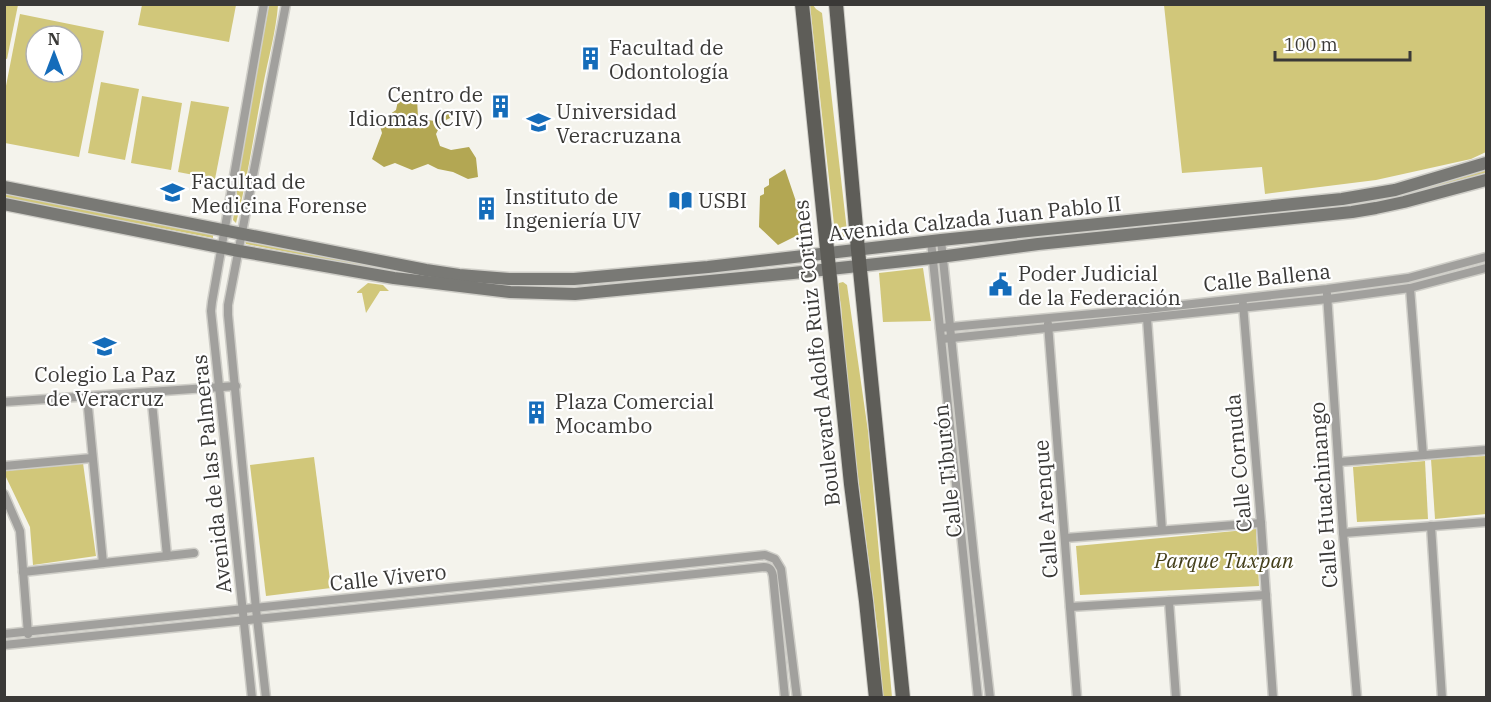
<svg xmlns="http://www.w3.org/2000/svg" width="1491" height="702" font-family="'IBM Plex Serif',serif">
	<rect width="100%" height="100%" fill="#f4f3ec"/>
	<g fill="#d1c77a" fill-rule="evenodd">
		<path d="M5,4L18,5L7,59L4,58Z"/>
		<path d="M142,5H236L229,42L138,25Z"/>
		<path d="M269,5H278C276,32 268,59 263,86C254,132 248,178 236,223L233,220L237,195L236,186Z"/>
		<path d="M810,5H813L816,9L822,13L847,231V236L843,239L835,234Z"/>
		<path d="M1164,5H1486V152L1471,159L1376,180L1265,194L1262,167L1182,173Z"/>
		<path d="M20,14L104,31L79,157L5,143V91ZM36,36H72V72H36Z"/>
		<path d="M101,82L139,89L125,160L88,153Z"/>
		<path d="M142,96L182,103L171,170L131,163Z"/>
		<path d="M191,101L229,107L215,179L178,172Z"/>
		<path d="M1486,169V173L1400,196L1346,205L1128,228L1124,227L1345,201Z"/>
		<path d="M4,193L213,234V238L5,198Z"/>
		<path d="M247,239L375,264L376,267L374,269L246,244L245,241Z"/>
		<path d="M923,268L931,321L883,322L879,273Z"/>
		<path d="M843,282L847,285L868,431L892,697H882L879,642L855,453L847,382L841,305L837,286L839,283Z"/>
		<path d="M368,283L383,285L389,291H380L366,313L362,293H357V292Z"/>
		<path d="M1486,456V514L1435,519L1431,459Z"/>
		<path d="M314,457L331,588L266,596L250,465Z"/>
		<path d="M1425,461L1428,519L1357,522L1353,467Z"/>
		<path d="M83,463L96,556L33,565L30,527L5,475V471Z"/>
		<path d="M1256,529L1259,586L1080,595L1076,546Z"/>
	</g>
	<g fill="#b3a753">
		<path d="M406,97L417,98L418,118L434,121L439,111H449L450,118L442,122L436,134L440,146L451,150L469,147L476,158L478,177L468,179L453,172L438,169L428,164L412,170L395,163L384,167L372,159L382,133L380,126L386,117L396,110L398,101Z"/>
		<path d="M785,169L806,231L778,245L759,227L760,196L764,194V188L769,185V179Z"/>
	</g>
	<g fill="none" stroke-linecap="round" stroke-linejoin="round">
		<defs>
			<g id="street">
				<path d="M941,240L975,567L990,698"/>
				<path d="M931,241L978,698"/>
				<path d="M1410,288L1423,455"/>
				<path d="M1327,294L1343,533L1357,698"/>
				<path d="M1243,304L1261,523L1273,698"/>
				<path d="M1147,318L1162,530"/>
				<path d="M1048,324L1077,698"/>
				<path d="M940,328L1147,309L1327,289L1408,278L1486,257"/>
				<path d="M942,339L1328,299L1410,288L1486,268"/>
				<path d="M151,392L167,556"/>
				<path d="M87,397L103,563"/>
				<path d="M4,402L236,386"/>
				<path d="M1339,462L1486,450"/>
				<path d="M4,466L92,458"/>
				<path d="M4,494L20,531L28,634"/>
				<path d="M1431,526L1442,698"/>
				<path d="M1343,533L1486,522"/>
				<path d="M1065,538L1261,523"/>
				<path d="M23,572L194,553"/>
				<path d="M1169,601L1176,698"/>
				<path d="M1070,607L1266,595"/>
				<path d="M4,634L765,555L775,559L781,569L797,698"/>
				<path d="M4,645L764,567C770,567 772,570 773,576L785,698"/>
				<path d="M252,698L211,311L212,302L264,4"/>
				<path d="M266,698L256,609L228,315V305L286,4"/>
			</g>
			<g id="secondary">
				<path d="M4,187L426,270L459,275L509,279H574L708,267L941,240L1342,199L1395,190L1486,163"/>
				<path d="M4,204L239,251L394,278L510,292L575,294L793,273L932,258L1038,244L1352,212L1376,208L1404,202L1486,180"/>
			</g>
			<g id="primary">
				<path d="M802,4L851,484L866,601L876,698"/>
				<path d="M836,4L858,250L903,698"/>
			</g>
		</defs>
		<use href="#street" stroke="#cfcec8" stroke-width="11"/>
		<use href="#secondary" stroke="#cfcec8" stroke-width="15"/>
		<use href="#primary" stroke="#cfcec8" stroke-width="16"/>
		<use href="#street" stroke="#a1a09d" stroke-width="8"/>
		<use href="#secondary" stroke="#797975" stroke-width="12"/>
		<use href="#primary" stroke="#5e5d58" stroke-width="14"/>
	</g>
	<defs>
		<symbol id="building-bare" viewBox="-9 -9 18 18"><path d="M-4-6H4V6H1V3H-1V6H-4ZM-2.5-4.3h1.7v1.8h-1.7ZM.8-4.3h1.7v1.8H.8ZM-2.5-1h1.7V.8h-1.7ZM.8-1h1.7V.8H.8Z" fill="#156cba" stroke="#fff" stroke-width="2.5" paint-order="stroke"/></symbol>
		<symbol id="university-bare" viewBox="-9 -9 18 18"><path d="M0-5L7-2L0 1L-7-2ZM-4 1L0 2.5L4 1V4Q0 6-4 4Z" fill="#156cba" stroke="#fff" stroke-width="2.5" paint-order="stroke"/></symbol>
		<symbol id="library-bare" viewBox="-9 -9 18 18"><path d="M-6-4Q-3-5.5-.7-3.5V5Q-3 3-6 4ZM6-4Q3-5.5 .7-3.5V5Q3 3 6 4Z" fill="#156cba" stroke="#fff" stroke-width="2.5" paint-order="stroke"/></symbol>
		<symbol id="civic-bare" viewBox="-9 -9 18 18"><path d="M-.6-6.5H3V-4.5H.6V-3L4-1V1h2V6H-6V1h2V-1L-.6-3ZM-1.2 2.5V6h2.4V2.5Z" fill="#156cba" stroke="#fff" stroke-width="2.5" paint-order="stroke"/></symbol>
		<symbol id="school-bare" viewBox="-9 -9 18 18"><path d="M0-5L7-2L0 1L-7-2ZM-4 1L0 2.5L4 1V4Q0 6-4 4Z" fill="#156cba" stroke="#fff" stroke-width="2.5" paint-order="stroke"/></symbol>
	</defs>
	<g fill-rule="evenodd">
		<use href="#building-bare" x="574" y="42" width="33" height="33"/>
		<use href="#building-bare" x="484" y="90" width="33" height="33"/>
		<use href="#university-bare" x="522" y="106" width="33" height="33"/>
		<use href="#university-bare" x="156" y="176" width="33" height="33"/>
		<use href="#library-bare" x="664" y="184" width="33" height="33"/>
		<use href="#building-bare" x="470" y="192" width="33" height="33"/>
		<use href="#civic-bare" x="984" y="268" width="33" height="33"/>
		<use href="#school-bare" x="88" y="330" width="33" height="33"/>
		<use href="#building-bare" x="520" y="396" width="33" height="33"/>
	</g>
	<g text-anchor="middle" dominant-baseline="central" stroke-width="4.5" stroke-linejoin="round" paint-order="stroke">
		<g font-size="21" fill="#3a3937" stroke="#fff" text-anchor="start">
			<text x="609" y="47">Facultad de<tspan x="609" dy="24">Odontología</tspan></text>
			<text x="483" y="94" text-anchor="end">Centro de<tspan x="483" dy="24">Idiomas (CIV)</tspan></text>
			<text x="556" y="111">Universidad<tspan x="556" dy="24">Veracruzana</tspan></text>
			<text x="191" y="181">Facultad de<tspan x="191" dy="24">Medicina Forense</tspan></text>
			<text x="505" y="196">Instituto de<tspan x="505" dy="24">Ingeniería UV</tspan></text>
			<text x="698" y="200">USBI</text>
			<text x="1018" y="273">Poder Judicial<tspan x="1018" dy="24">de la Federación</tspan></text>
			<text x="105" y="374" text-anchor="middle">Colegio La Paz<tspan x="105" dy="24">de Veracruz</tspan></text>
			<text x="555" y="401">Plaza Comercial<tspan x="555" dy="24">Mocambo</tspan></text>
		</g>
		<g font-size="21" fill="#3a3937" stroke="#fff">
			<text transform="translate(975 218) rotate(-6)">Avenida Calzada Juan Pablo II</text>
			<text transform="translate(1267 277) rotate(-6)">Calle Ballena</text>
			<text transform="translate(816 353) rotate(-96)">Boulevard Adolfo Ruiz Cortines</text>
			<text transform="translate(1238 463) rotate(-95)">Calle Cornuda</text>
			<text transform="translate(947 471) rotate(-96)">Calle Tiburón</text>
			<text transform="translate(211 474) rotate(-96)">Avenida de las Palmeras</text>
			<text transform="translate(1323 495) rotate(-94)">Calle Huachinango</text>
			<text transform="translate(1045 509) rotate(-94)">Calle Arenque</text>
			<text transform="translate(388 577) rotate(-6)">Calle Vivero</text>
		</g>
		<g font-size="21" font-style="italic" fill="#433e19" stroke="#fff">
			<text x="1224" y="560">Parque Tuxpan</text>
		</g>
	</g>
	<rect width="1491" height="702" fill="none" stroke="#3a3937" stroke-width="12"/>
	<g transform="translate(54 54)"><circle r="28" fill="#ffffff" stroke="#b0b0af" stroke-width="1.5"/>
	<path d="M0-4.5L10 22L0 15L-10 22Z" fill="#156cba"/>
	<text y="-9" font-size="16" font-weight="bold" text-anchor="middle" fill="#3a3937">N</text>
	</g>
	<path d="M1275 51v9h135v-9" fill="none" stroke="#3a3937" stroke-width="3"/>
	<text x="1284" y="51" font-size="18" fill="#3a3937" stroke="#ffffff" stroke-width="4.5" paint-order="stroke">100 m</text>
</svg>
